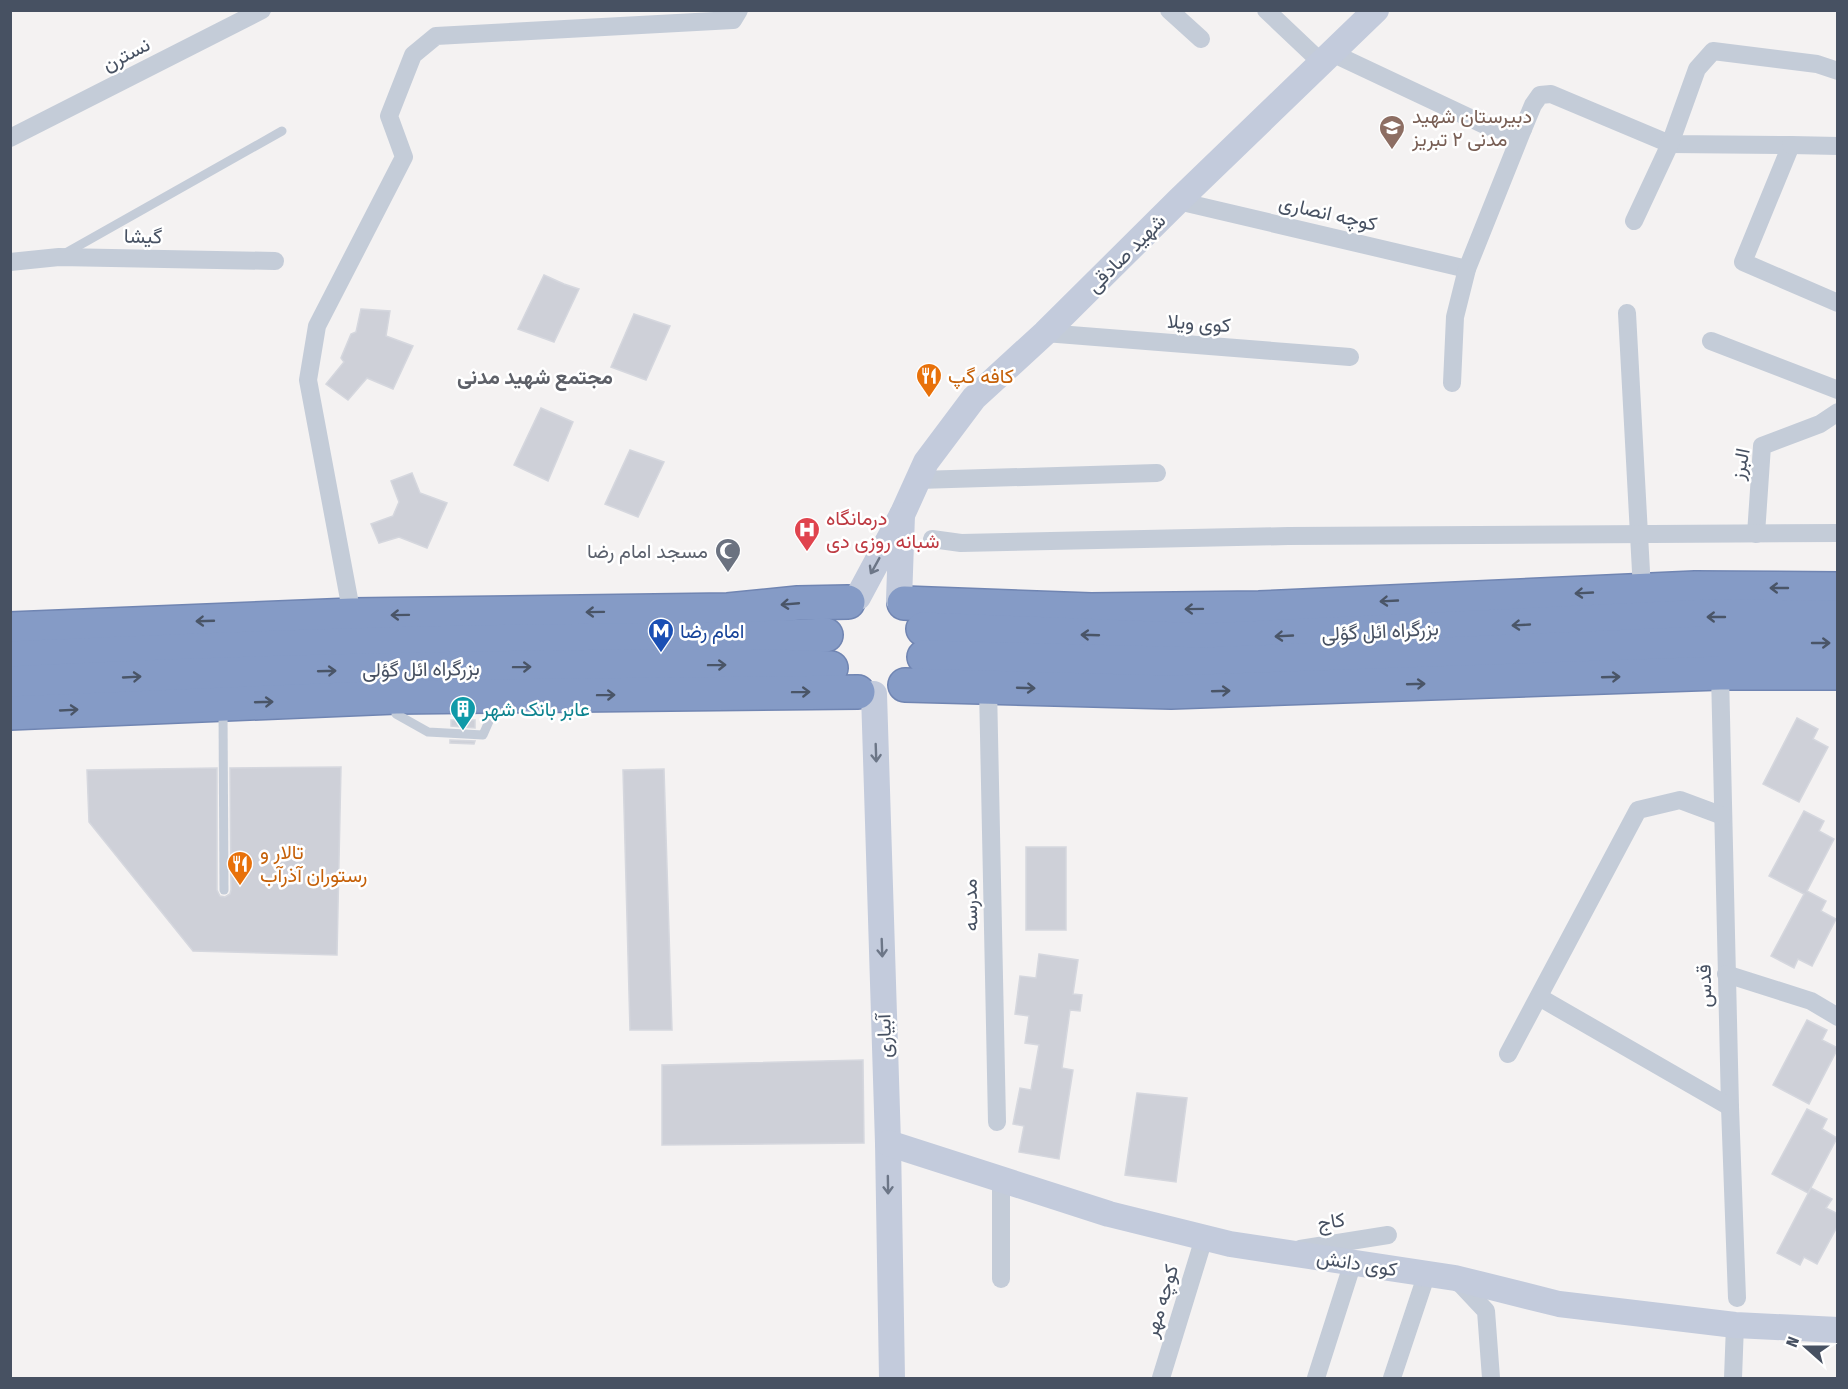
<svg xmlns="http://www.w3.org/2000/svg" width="1848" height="1389" font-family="'Fira Sans Condensed',Vazirmatn,sans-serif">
	<rect width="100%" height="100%" fill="#f4f2f2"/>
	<g fill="#ced0d8" stroke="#d5d7de" stroke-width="1.5">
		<path d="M544,275L564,284L579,289L554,342L518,329Z"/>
		<path d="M361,309L390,311L386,336L413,346L393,389L367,378L348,400L326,384L344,362L341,358L351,334L356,332Z"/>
		<path d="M634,314L670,326L646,380L611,367Z"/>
		<path d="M541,408L573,422L548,481L514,465Z"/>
		<path d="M630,450L664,462L638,517L605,504Z"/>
		<path d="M412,473L420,493L447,503L427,548L399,537L379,543L371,524L393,516L399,502L391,481Z"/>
		<path d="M1797,718L1818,729L1813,739L1828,747L1799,802L1763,784Z"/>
		<path d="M451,720H475V728L451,726Z"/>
		<path d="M450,740L475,741L474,744L450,743Z"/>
		<path d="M341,767L337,955L193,951L89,822L87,770L217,768V890L220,896L225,897L230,894L231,890L230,768Z"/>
		<path d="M664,769L672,1030H630L623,770Z"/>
		<path d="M1804,811L1824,821L1819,831L1834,839L1807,891L1826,901L1821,911L1836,919L1812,966L1798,959L1794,968L1771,956L1804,894L1769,876Z"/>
		<rect x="1026" y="847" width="40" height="83"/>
		<path d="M1039,954L1078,960L1073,994L1082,995L1080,1011L1070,1010L1062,1068L1073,1070L1059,1159L1019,1152L1024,1126L1013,1124L1020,1088L1031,1090L1039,1045L1025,1043L1029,1016L1015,1014L1020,976L1036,978Z"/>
		<path d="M1807,1020L1827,1030L1822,1040L1838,1048L1809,1104L1773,1085Z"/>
		<path d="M863,1060L864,1143L662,1145V1065Z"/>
		<path d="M1137,1093L1187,1098L1176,1182L1125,1175Z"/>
		<path d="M1807,1109L1827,1119L1822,1129L1837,1138L1808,1193L1772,1174Z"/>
		<path d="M1811,1188L1832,1199L1826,1208L1838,1214V1225L1817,1264L1804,1257L1800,1265L1777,1253Z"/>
	</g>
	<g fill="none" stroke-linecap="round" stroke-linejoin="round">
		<defs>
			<g id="highway">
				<path d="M904,603L1091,610L1259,608L1695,588L1838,589"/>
				<path d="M10,629L352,615L728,610L798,603L848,602"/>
				<path d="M923,629L1205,640L1707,616L1838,617"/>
				<path d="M924,657L1204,664L1704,643H1838"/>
				<path d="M10,658C163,651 315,645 468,642C587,639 707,642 826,635"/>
				<path d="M10,683C189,674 367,669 545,667C641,666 736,664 831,668"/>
				<path d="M905,685L1171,692L1720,673H1838"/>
				<path d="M10,713L396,697L858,692"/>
			</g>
		</defs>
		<use href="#highway" stroke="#7085b2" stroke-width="36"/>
		<g stroke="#c4ccd8" stroke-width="9">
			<path d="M64,254L282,131"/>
			<path d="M223,709L224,890"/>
			<path d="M396,714L428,732L483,735L497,703"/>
		</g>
		<g stroke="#c4ccd8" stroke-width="18">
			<path d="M1169,10L1201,39"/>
			<path d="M1266,10L1323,64"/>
			<path d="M1332,53L1487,126L1504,131L1523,129L1533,105L1540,95L1551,94L1670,144L1791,145L1743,262L1838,303"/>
			<path d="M10,138L262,10"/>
			<path d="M1791,145L1838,146"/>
			<path d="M1178,201L1467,269"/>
			<path d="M1634,221L1670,144L1697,69L1713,51L1817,64L1838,71"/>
			<path d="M10,262L59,257L275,261"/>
			<path d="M1627,313L1642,590"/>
			<path d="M1045,333L1350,357"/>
			<path d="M1711,341L1838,390"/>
			<path d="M1452,383L1455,317L1467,269L1523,129"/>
			<path d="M918,480L1157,473"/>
			<path d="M1756,534L1762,446L1820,424L1838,412"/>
			<path d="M932,539L961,543L1288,536L1838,533"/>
			<path d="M352,615L308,380L317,326L404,157L389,116L413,55L436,36L733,20L739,10"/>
			<path d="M1720,673L1730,1107L1737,1298"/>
			<path d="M988,687L997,1122"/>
			<path d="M1726,974L1811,1001L1838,1017"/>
			<path d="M1539,997L1730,1107"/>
			<path d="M1508,1054L1638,810L1680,800L1723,816"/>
			<path d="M1001,1179V1279"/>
			<path d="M1300,1249L1388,1235"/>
			<path d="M1455,1278L1486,1311L1491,1378"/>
			<path d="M1161,1378L1204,1238"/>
			<path d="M1316,1378L1353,1262"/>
			<path d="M1392,1378L1427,1273"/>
			<path d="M1733,1378L1735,1325"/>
		</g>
		<g stroke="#c3cbdc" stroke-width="26">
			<path d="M902,515L926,462L974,398L1045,333L1178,201L1376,10"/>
			<path d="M858,597L902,515L899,600"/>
			<path d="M874,694L888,1143L892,1378"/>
			<path d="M888,1143L1109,1214L1230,1244L1455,1278L1559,1304L1735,1325L1838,1330"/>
		</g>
		<use href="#highway" stroke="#859bc6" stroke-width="33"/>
	</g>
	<defs><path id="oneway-shaft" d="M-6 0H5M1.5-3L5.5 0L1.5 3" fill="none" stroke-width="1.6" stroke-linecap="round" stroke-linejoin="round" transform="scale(1.5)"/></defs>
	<g stroke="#6c7687">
		<use href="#oneway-shaft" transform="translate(875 566) rotate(119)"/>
		<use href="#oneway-shaft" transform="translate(876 753) rotate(88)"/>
		<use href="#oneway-shaft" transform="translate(882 948) rotate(88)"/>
		<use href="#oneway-shaft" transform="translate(888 1185) rotate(89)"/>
	</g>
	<g stroke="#4a5567">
		<use href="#oneway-shaft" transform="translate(1779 588) rotate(-180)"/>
		<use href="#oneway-shaft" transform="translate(1584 593) rotate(177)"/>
		<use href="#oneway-shaft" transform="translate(1389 601) rotate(177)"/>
		<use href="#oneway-shaft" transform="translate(790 604) rotate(175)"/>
		<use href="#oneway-shaft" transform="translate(1194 609) rotate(179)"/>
		<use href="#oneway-shaft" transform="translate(595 612) rotate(179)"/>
		<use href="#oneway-shaft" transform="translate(400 615) rotate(179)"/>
		<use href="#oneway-shaft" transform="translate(1716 617) rotate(-180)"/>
		<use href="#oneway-shaft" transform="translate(205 621) rotate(178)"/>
		<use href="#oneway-shaft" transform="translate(1521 625) rotate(177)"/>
		<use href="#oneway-shaft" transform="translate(1090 635) rotate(-178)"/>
		<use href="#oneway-shaft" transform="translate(1284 636) rotate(177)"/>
		<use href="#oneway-shaft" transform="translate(1821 643)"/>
		<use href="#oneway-shaft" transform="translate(717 665) rotate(-1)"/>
		<use href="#oneway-shaft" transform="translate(522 667) rotate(-1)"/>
		<use href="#oneway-shaft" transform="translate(327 671) rotate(-2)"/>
		<use href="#oneway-shaft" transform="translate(132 677) rotate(-3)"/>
		<use href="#oneway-shaft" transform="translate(1611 677) rotate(-2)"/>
		<use href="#oneway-shaft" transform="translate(1416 684) rotate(-2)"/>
		<use href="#oneway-shaft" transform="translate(1026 688) rotate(2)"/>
		<use href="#oneway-shaft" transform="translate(1221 691) rotate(-2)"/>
		<use href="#oneway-shaft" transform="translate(801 692) rotate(-1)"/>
		<use href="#oneway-shaft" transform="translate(606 695) rotate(-1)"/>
		<use href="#oneway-shaft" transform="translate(264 702) rotate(-2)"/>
		<use href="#oneway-shaft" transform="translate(69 710) rotate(-3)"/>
	</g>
	<defs>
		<symbol id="school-pin" viewBox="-11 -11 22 30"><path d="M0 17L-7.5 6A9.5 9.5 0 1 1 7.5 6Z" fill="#8d6e63" stroke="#fff"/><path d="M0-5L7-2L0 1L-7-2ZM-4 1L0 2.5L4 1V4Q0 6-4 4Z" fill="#fff"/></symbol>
		<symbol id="restaurant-pin" viewBox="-11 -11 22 30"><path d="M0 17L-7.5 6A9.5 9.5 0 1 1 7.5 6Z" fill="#e8710a" stroke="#fff"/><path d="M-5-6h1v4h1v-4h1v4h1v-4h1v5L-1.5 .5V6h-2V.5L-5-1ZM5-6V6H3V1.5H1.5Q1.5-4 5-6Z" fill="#fff"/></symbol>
		<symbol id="hospital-pin" viewBox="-11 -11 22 30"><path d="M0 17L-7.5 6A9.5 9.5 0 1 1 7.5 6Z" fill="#e0444e" stroke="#fff"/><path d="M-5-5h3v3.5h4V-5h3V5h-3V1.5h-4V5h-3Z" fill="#fff"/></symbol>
		<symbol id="mosque-pin" viewBox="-11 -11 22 30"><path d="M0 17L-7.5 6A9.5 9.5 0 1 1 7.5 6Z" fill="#6b7280" stroke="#fff"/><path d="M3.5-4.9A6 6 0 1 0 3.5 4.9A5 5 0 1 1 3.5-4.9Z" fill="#fff"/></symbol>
		<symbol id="metro-pin" viewBox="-11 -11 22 30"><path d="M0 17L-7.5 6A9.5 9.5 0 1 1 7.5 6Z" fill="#1a4fb4" stroke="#fff"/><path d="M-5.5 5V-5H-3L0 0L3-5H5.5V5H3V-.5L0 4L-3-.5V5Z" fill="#fff"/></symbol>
		<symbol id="building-pin" viewBox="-11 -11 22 30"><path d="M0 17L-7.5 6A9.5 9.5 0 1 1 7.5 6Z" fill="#0f9aa8" stroke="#fff"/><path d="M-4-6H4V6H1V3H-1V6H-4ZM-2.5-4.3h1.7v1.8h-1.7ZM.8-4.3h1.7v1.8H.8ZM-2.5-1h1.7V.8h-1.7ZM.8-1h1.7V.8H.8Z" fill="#fff"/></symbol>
	</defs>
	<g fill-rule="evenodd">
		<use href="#school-pin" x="1377" y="113" width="30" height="40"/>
		<use href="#restaurant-pin" x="914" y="361" width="30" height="40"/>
		<use href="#hospital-pin" x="792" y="515" width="30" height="40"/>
		<use href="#mosque-pin" x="713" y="536" width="30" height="40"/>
		<use href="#metro-pin" x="646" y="616" width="30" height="40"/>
		<use href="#building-pin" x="448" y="694" width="30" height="40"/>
		<use href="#restaurant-pin" x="225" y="849" width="30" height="40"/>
	</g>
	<g text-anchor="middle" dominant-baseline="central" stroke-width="5" stroke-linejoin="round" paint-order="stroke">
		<g font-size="20" fill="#475162" stroke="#fff">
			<text transform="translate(126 54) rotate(-27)">نسترن</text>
			<text transform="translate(1328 213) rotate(13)">کوچه انصاری</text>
			<text transform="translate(143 236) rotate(1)">گیشا</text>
			<text transform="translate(1126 253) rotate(-45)">شهید صادقی</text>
			<text transform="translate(1199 323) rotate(4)">کوی ویلا</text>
			<text transform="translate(1740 464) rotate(-79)">البرز</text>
			<text transform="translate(1380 631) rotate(-3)">بزرگراه ائل گؤلی</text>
			<text transform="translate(421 669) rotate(-1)">بزرگراه ائل گؤلی</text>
			<text transform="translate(970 905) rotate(-91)">مدرسه</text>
			<text transform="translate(1704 986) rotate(-91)">قدس</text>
			<text transform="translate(884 1036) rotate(-92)">آبیاری</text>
			<text transform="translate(1331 1221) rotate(-9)">کاج</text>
			<text transform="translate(1357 1263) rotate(9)">کوی دانش</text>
			<text transform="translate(1161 1301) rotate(-73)">کوچه مهر</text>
		</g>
		<g font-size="20" fill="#785e54" stroke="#fff" text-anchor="start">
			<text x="1412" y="116">دبیرستان شهید<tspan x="1412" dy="23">مدنی ۲ تبریز</tspan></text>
		</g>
		<g font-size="20" fill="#c56008" stroke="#fff" text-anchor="start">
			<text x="948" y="376">کافه گپ</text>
			<text x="260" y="852">تالار و<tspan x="260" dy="23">رستوران آذرآب</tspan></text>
		</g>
		<g font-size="20" fill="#be3a42" stroke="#fff" text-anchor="start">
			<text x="826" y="518">درمانگاه<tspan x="826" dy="23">شبانه روزی دی</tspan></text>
		</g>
		<g font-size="20" fill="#5b616d" stroke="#fff" text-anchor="end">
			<text x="708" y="551">مسجد امام رضا</text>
		</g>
		<g font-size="20" fill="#164399" stroke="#fff" text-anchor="start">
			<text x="680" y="631">امام رضا</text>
		</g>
		<g font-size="20" fill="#0d838f" stroke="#fff" text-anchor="start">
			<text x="482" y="709">عابر بانک شهر</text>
		</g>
		<g font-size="21" font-weight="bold" fill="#5d6068" stroke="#fff">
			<text x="535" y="377">مجتمع شهید مدنی</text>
		</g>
	</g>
	<rect width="1848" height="1389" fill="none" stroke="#475162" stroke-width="24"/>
	<g transform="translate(1806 1347) rotate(291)" stroke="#ffffff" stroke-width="4.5" paint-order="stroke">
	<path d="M0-4.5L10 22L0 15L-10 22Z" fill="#475162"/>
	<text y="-9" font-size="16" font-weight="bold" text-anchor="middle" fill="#475162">N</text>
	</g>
</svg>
